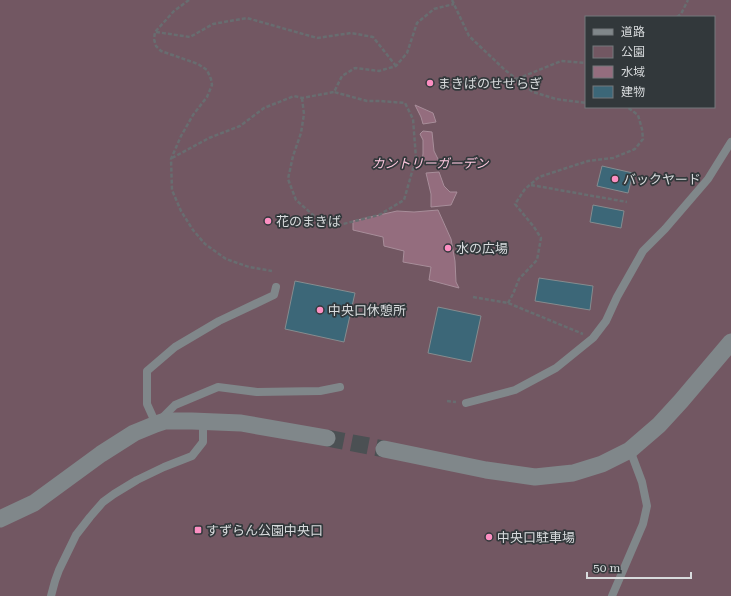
<svg xmlns="http://www.w3.org/2000/svg" width="731" height="596" font-family="'Roboto Serif','Noto Sans JP',serif">
	<rect width="100%" height="100%" fill="#32383b"/>
	<path fill="#725762" fill-rule="evenodd" d="M0,0H731V596H0ZM586,17H714V107H586Z"/>
	<g fill="#946d7e" stroke="#a88e9a">
		<path d="M415,105L433,113L436,122L423,124L421,117Z"/>
		<path d="M423,131L432,132L434,151L439,161L433,163L422,160L423,154V140L420,134Z"/>
		<path d="M439,172L444,186L450,192H457L451,205L431,207V194L426,173Z"/>
		<path d="M438,210L451,239L455,261L456,282L459,288L429,280L431,267L403,262L404,251L384,246L383,237L353,230V221L397,211L414,212Z"/>
	</g>
	<g fill="#3c6778" stroke="#858c8f">
		<path d="M602,166L633,173L628,193L597,186Z"/>
		<path d="M593,205L624,211L621,228L590,222Z"/>
		<path d="M539,278L593,286L590,310L535,301Z"/>
		<path d="M295,281L355,293L344,342L285,329Z"/>
		<path d="M438,307L481,316L471,362L428,353Z"/>
	</g>
	<g fill="none" stroke-linecap="round" stroke-linejoin="round">
		<path stroke="#4b5053" stroke-width="17" stroke-dasharray="17 8" stroke-linecap="butt" d="M327,438L384,449"/>
		<g stroke="#686d70" stroke-width="2.5" stroke-dasharray="4 2" stroke-linecap="butt">
			<path d="M189,0L174,11L165,21L155,32L154,39L156,46L161,51L198,64L207,70L211,79L212,85L207,97L193,115L181,136L171,159L172,190L181,211L193,230L205,244L226,259L249,267L272,271"/>
			<path d="M452,0L469,36L505,70L533,92L556,99L586,103"/>
			<path d="M677,17L681,14L688,0"/>
			<path d="M156,32L190,37L213,24L247,18L317,38L351,33L373,37L396,66"/>
			<path d="M517,79L561,61L586,63"/>
			<path d="M302,98L304,114L301,133L293,156L288,179L296,200L321,222L339,225L379,215L404,200L416,158L413,119L405,103L380,101H367L334,92"/>
			<path d="M172,158L209,138L240,126L264,108L294,96L302,98L334,92L342,76L355,68L379,71L396,66L407,53L417,23L434,9L454,4"/>
			<path d="M531,185L627,202"/>
			<path d="M473,297L508,303L583,334"/>
			<path d="M508,303L513,294L519,279L537,260L541,238L534,227L515,204L525,189L539,177L588,161L613,158L635,149L643,139L642,129L638,115L627,107"/>
			<path d="M447,401L456,402"/>
		</g>
		<g stroke="#80878a" stroke-width="8">
			<path d="M276,287L274,295L219,321L175,347L147,371V404L156,424L175,405L218,387L257,392L320,391L340,387"/>
			<path d="M466,403L515,390L556,368L593,338L606,321L617,297L643,251L665,229L708,179L731,142"/>
			<path d="M51,596L55,581L59,570L76,535L90,517L103,502L114,494L137,480L164,467L192,456L203,442V421"/>
			<path d="M612,596L643,524L647,506L642,482L630,450"/>
		</g>
		<g stroke="#80878a" stroke-width="17">
			<path d="M384,449L486,470L535,477L573,473L602,464L630,450L659,425L681,401L731,342"/>
			<path d="M0,519L34,503L101,454L134,433L156,424L165,421H192L241,423L327,438"/>
		</g>
	</g>
	<g fill="#fc8fc2" stroke="#32383b" stroke-width="1.5">
		<circle cx="430" cy="83" r="4"/>
		<circle cx="615" cy="179" r="4"/>
		<circle cx="268" cy="221" r="4"/>
		<circle cx="448" cy="248" r="4"/>
		<circle cx="320" cy="310" r="4"/>
		<rect x="194" y="526" width="8" height="8" rx="2"/>
		<circle cx="489" cy="537" r="4"/>
	</g>
	<g text-anchor="middle" dominant-baseline="central" stroke-width="3.5" stroke-linejoin="round" paint-order="stroke">
		<g font-size="13" fill="#d8dbdd" stroke="#32383b" text-anchor="start">
			<text x="438" y="83">まきばのせせらぎ</text>
			<text x="623" y="179">バックヤード</text>
			<text x="276" y="221">花のまきば</text>
			<text x="456" y="248">水の広場</text>
			<text x="328" y="310">中央口休憩所</text>
			<text x="206" y="530">すずらん公園中央口</text>
			<text x="497" y="537">中央口駐車場</text>
		</g>
		<g font-size="13" font-style="italic" fill="#fcc6dd" stroke="#32383b">
			<text x="430" y="163">カントリーガーデン</text>
		</g>
	</g>
	<rect x="585" y="16" width="130" height="92" fill="#32383b" stroke="#74797c"/>
	<rect x="593" y="29" width="20" height="6" fill="#80878a" stroke="#74797c"/>
	<text x="621" y="36" font-size="12" fill="#d8dbdd">道路</text>
	<rect x="593" y="46" width="20" height="12" fill="#725762" stroke="#74797c"/>
	<text x="621" y="56" font-size="12" fill="#d8dbdd">公園</text>
	<rect x="593" y="66" width="20" height="12" fill="#946d7e" stroke="#74797c"/>
	<text x="621" y="76" font-size="12" fill="#d8dbdd">水域</text>
	<rect x="593" y="86" width="20" height="12" fill="#3c6778" stroke="#74797c"/>
	<text x="621" y="96" font-size="12" fill="#d8dbdd">建物</text>
	<path d="M587 572v6h104v-6" fill="none" stroke="#d8dbdd" stroke-width="2"/>
	<text x="593" y="572" font-size="12" fill="#d8dbdd" stroke="#32383b" stroke-width="3" paint-order="stroke">50 m</text>
</svg>
